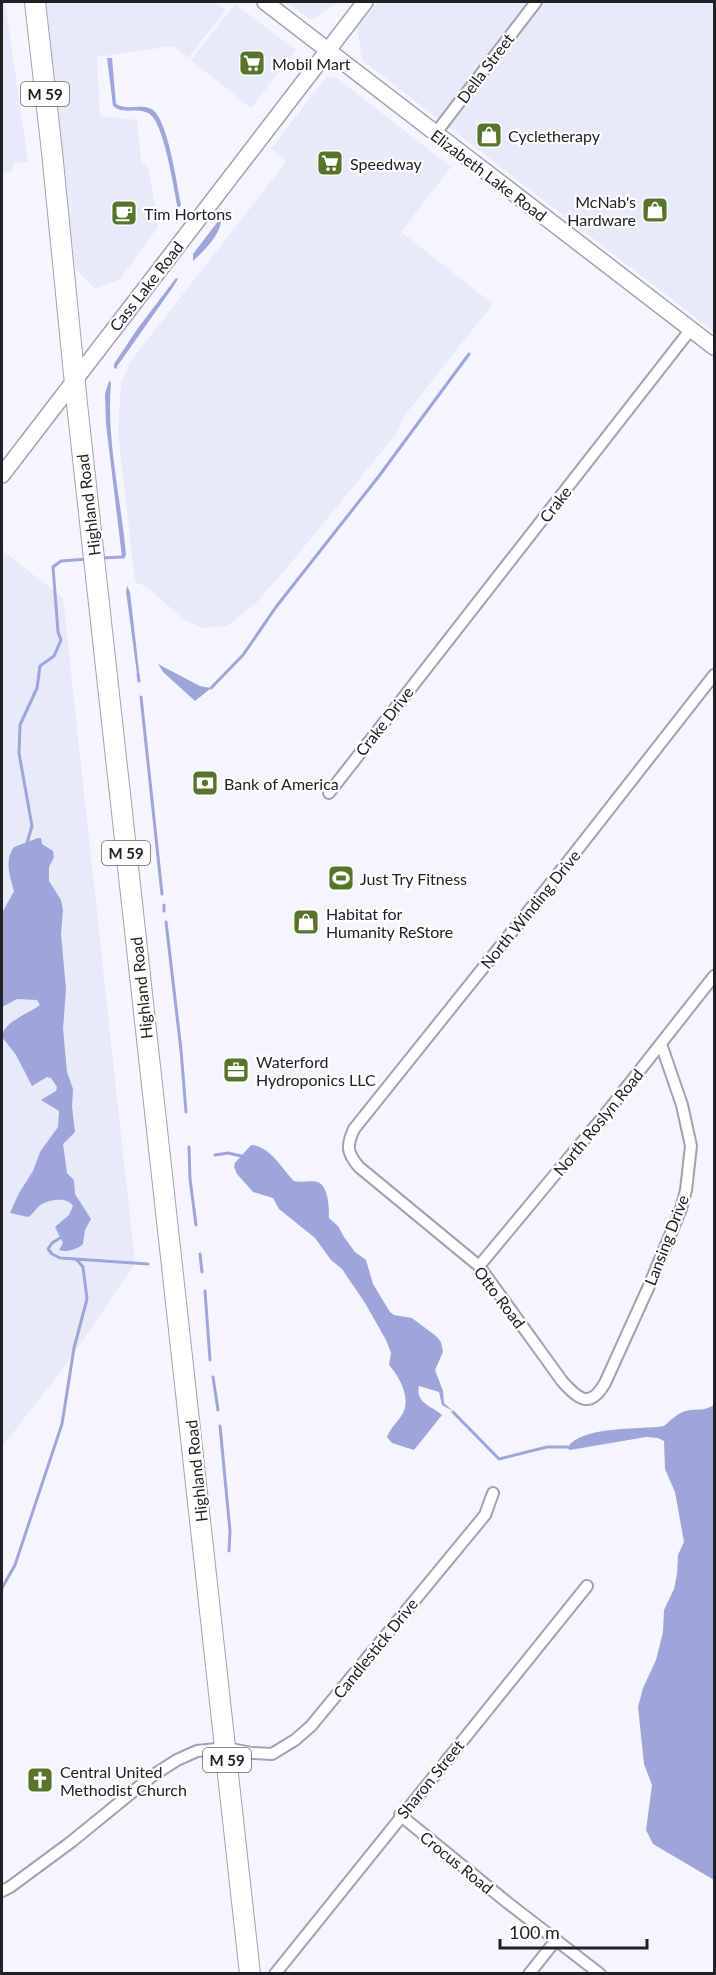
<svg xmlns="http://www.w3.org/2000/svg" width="716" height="1975" font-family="Lato,sans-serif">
	<rect width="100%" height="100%" fill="#f5f6fd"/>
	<g fill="#e7eaf8">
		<path d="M2,2H5L28,162L13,163L12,172L2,173Z"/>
		<path d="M45,2H215L226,10L188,58L173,46L97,57L100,116L137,120L141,161L149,170L158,227L120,279L95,289L75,268Z"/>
		<path d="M287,2H338L311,20Z"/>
		<path d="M378,2H714V332L362,60L357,27Z"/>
		<path d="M235,4L296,50L251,108L191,60Z"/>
		<path d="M326,77L337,78L451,167L401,232L493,304L405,415L396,434L291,563L257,602L227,626L203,628L183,619L147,587L135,582L118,431L121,384L130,362L286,162L271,149Z"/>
		<path d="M2,550L63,598L135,1264L70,1359L2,1447Z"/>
	</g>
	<g fill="#9ea5da">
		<path d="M107,58H112L116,104C127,111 142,103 153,110C168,121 177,185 181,205L178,209C174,190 164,120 148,113C136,107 123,115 113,106Z"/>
		<path d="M219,220L221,222C219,236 203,252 193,261V254Z"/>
		<path d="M176,278L178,279L173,287L118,365L116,369L114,368V364L138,328Z"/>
		<path d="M109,381L111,382C106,439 121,498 126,555L124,559L122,557L106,424L105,394Z"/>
		<path d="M127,586L130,592L139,671V673L137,674L126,591Z"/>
		<path d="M158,664L200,686L211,688L210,689L195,701L163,672Z"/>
		<path d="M38,838H41L42,844L53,851L54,857L49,867V881L61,900L63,910L61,934L66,989L63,1029L67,1072L73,1089L72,1107L75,1132L63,1144L67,1173L74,1180L75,1194L91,1219L85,1230L83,1244C78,1249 66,1253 59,1250L63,1243L55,1227L69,1215L73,1206C68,1197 51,1199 42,1204C36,1207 34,1214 28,1217L10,1213L19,1193L33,1171L40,1152L58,1127L59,1111L41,1100L56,1091L57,1087L51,1078L47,1077L32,1086L16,1055L2,1037C3,1022 28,1014 40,1005L37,1000L17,999L2,1007V913L14,891C10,877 4,860 14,847Z"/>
		<path d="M251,1145C270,1146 282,1169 294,1181C302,1183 311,1180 318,1182C329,1187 329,1209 329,1218L338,1226L344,1237L355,1252L366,1260L373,1284L390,1312L394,1315L412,1318L436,1336L441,1342L443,1352L435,1370L443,1391L444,1403L453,1411L442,1405L439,1392L419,1386C415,1403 432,1406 442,1415L414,1450L392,1443L387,1437C390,1428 398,1422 403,1413C411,1397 399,1376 389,1365L391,1353L386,1340L365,1303L342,1269L331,1260L315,1238L279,1209L273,1198L253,1192L237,1174L234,1167L235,1163Z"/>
		<path d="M714,1405V1880L653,1844L646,1830L652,1785L644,1764L638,1707L643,1688L656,1660L663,1632L664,1610L674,1589L677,1574L678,1555L684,1542L675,1492L665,1469L664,1441L658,1438L646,1437L570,1450L567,1448C582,1425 639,1430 664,1426C672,1419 678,1412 690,1410C700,1409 703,1411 714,1405Z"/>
	</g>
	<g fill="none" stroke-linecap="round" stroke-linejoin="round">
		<g stroke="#9ea5da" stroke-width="3">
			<path d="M100,558L122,557"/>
			<path d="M138,674L139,681"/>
			<path d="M211,688L243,655L276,607L379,476L469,354"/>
			<path d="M141,697L162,894"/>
			<path d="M27,843L32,826L19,753L20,725L37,688L40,666L54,656L61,640L58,632L53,567L61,561L88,559"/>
			<path d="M164,905V911"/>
			<path d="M166,922L181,1050L186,1112"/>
			<path d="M189,1147L190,1179L196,1225"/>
			<path d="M215,1155L228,1153L241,1156"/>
			<path d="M60,1238L52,1243L48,1249L52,1254L60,1258L148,1264"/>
			<path d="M200,1254L202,1272"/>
			<path d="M205,1291L210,1360"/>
			<path d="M213,1377L218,1410"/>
			<path d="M453,1412L499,1459L547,1447H567"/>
			<path d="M220,1426L230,1531L229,1551"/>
			<path d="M2,1588L15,1565L62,1424L74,1348L87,1299L83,1267L77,1260"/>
		</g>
		<defs>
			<g id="street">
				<path d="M435,134L536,2"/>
				<path d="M329,793L691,329"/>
				<path d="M661,1044L682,1105L691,1146L686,1190L681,1209L649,1286L605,1383C590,1409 579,1400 562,1381L479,1266L359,1167C347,1153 346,1146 354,1129L563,868L714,675"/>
				<path d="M479,1266L607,1112L714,976"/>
				<path d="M400,1815L508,1903L600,1974"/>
				<path d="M2,1891L10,1887L71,1842L152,1776L177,1760L197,1751L226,1748L252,1753L272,1754L295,1740L311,1726L485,1515L493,1493"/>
				<path d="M275,1974L587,1586"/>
				<path d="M529,1974L556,1940"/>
			</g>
			<g id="secondary">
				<path d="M265,2L714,347"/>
				<path d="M2,475L365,2"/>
			</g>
			<path id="highway" d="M35,2L52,152L77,404L250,1974"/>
		</defs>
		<use href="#street" stroke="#9fa2b1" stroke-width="14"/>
		<use href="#secondary" stroke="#9fa2b1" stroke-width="18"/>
		<use href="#highway" stroke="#9fa2b1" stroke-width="22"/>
		<use href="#street" stroke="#fff" stroke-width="10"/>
		<use href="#secondary" stroke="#fff" stroke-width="15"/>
		<use href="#highway" stroke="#fff" stroke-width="20"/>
	</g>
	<defs>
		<symbol id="supermarket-square" viewBox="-11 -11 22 22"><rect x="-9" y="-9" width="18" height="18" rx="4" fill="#56752b" stroke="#fff"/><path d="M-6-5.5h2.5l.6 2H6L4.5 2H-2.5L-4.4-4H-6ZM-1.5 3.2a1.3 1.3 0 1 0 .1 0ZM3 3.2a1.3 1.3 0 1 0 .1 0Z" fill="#fff"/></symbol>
		<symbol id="shop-square" viewBox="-11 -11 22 22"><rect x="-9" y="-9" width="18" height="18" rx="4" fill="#56752b" stroke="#fff"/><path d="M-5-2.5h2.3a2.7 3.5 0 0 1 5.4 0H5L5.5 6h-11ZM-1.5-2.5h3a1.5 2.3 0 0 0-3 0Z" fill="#fff"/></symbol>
		<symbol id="cafe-square" viewBox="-11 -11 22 22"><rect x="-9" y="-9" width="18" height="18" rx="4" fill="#56752b" stroke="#fff"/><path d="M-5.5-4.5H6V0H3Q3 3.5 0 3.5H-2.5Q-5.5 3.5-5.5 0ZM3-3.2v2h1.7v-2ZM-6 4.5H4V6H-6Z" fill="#fff"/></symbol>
		<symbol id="bank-square" viewBox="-11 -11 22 22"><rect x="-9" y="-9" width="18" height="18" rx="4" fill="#56752b" stroke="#fff"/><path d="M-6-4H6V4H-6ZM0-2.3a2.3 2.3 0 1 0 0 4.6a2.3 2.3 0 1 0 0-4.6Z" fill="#fff"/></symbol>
		<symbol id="stadium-square" viewBox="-11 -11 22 22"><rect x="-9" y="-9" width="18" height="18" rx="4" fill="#56752b" stroke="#fff"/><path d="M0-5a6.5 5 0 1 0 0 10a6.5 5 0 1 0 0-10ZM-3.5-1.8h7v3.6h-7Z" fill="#fff"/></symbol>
		<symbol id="office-square" viewBox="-11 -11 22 22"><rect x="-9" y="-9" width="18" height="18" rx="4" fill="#56752b" stroke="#fff"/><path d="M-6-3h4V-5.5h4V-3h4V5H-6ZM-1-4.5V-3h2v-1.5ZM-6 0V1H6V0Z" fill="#fff"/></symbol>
		<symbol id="church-square" viewBox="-11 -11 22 22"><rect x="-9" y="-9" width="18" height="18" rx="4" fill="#56752b" stroke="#fff"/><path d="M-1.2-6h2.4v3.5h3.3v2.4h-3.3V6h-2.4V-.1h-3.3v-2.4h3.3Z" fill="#fff"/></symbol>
	</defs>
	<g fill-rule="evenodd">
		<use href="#supermarket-square" x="237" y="48" width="30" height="30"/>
		<use href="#shop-square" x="474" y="120" width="30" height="30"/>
		<use href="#supermarket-square" x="315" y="148" width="30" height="30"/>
		<use href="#shop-square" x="640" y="195" width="30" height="30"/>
		<use href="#cafe-square" x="109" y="198" width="30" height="30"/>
		<use href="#bank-square" x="190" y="768" width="30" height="30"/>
		<use href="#stadium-square" x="326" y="863" width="30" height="30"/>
		<use href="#shop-square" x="291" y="907" width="30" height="30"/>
		<use href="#office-square" x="221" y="1055" width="30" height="30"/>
		<use href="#church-square" x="25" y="1765" width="30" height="30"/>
	</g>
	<g text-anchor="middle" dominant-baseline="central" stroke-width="4.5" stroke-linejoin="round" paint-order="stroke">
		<g fill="#fff" stroke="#636468" stroke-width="1.5">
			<rect x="21" y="82" width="48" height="24" rx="4.5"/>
			<rect x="102" y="841" width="48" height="24" rx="4.5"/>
			<rect x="203" y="1748" width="48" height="24" rx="4.5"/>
		</g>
		<g font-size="15" font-weight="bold" fill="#202127">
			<text x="45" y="94">M 59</text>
			<text x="126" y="853">M 59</text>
			<text x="227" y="1760">M 59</text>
		</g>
		<g font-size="16" fill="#202127" stroke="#fff" text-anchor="start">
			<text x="272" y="63">Mobil Mart</text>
			<text x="508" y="135">Cycletherapy</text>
			<text x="350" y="163">Speedway</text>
			<text x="636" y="201" text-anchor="end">McNab's<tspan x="636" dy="18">Hardware</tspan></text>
			<text x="144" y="213">Tim Hortons</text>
			<text x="224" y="783">Bank of America</text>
			<text x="360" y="878">Just Try Fitness</text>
			<text x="326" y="913">Habitat for<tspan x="326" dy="18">Humanity ReStore</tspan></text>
			<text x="256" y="1061">Waterford<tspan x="256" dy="18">Hydroponics LLC</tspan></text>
			<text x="60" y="1771">Central United<tspan x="60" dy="18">Methodist Church</tspan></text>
		</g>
		<g font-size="16" fill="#202127" stroke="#fff">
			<text transform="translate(485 68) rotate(-53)">Della Street</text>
			<text transform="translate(489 175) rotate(37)">Elizabeth Lake Road</text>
			<text transform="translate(146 286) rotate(-52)">Cass Lake Road</text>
			<text transform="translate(555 504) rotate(-52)">Crake</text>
			<text transform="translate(88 505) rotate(-97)">Highland Road</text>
			<text transform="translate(384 721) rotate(-52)">Crake Drive</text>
			<text transform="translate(530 909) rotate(-51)">North Winding Drive</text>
			<text transform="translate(141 988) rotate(-96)">Highland Road</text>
			<text transform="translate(598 1122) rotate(-51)">North Roslyn Road</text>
			<text transform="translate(666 1240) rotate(-69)">Lansing Drive</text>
			<text transform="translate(500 1297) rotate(53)">Otto Road</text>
			<text transform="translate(196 1471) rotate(-96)">Highland Road</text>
			<text transform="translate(375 1648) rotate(-51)">Candlestick Drive</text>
			<text transform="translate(430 1779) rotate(-51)">Sharon Street</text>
			<text transform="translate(457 1862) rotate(39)">Crocus Road</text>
		</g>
	</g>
	<rect width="716" height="1975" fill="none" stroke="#202127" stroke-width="6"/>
	<path d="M500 1939v9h147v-9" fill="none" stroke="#202127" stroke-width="3"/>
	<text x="509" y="1939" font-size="18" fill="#202127" stroke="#ffffff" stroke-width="4.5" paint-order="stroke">100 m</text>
</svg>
